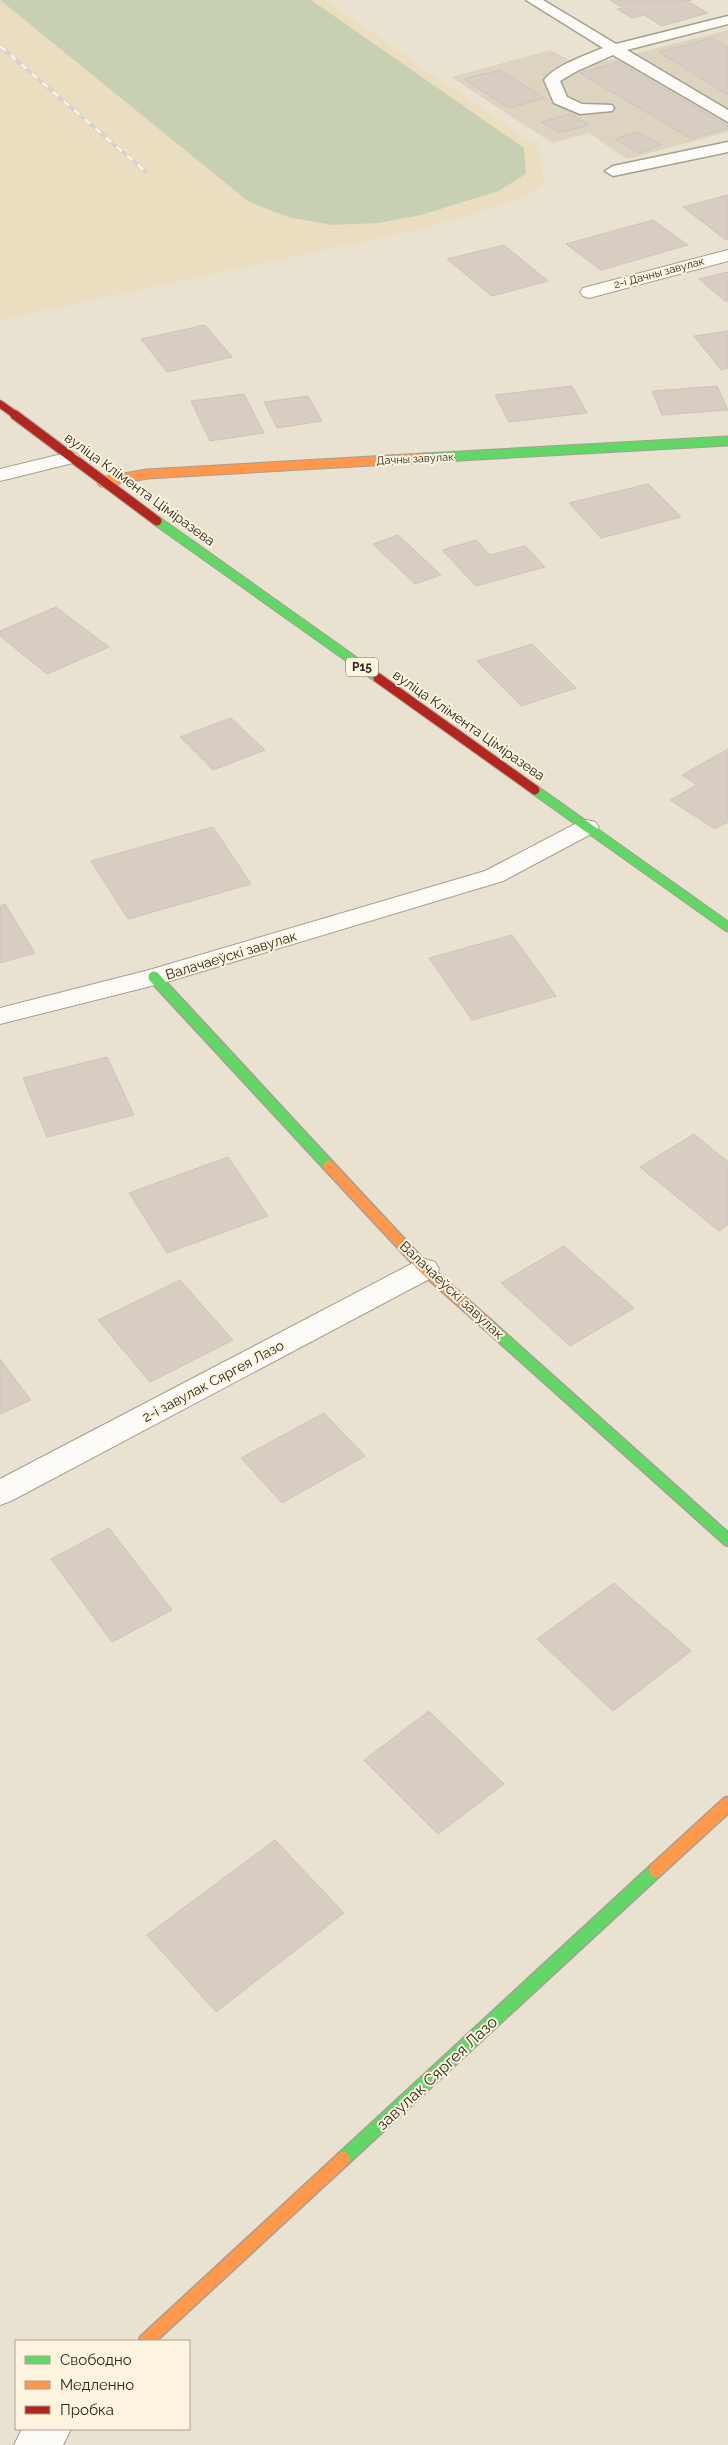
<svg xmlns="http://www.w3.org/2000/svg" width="728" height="2445" font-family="Raleway,sans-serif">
	<rect width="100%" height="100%" fill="#eae2d0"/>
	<path fill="#ebdec0" d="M0,0H325L537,146L545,182L528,196L427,228L0,320Z"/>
	<path fill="#ddd4c0" d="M728,30V132L627,159L589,133L552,143L451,77L551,50L582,67Z"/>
	<path fill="#c8d0b3" d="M0,0H311L524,148L526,174L499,191L421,215L378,223L332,225L288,217L249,202Z"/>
	<g fill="#d8cdc3" stroke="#cdc3ba">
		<path d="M610,0H692L687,1L708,13L662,26L644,15L632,18L617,9L623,8Z"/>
		<path d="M712,38L728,47V95L659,52Z"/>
		<path d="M618,62L728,126V128L692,139L580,73Z"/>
		<path d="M500,70L545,98L509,108L464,79Z"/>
		<path d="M571,114L589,125L559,133L541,122Z"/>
		<path d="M638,132L661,145L639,153L615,139Z"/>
		<path d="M728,195V239L726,240L683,207Z"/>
		<path d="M653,220L688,245L601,270L566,244Z"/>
		<path d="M504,245L548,281L492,296L447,259Z"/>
		<path d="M728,272V301H725L699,279Z"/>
		<path d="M205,325L232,357L167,372L141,339Z"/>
		<path d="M728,331V368L721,370L694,336Z"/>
		<path d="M572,386L587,413L509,422L495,395Z"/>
		<path d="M717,386L728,410L662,415L652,391Z"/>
		<path d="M244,394L264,433L210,441L191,401Z"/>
		<path d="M308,396L322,421L277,428L264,402Z"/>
		<path d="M648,484L681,517L601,538L569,503Z"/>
		<path d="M398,535L441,575L415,584L373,544Z"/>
		<path d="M476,540L490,555L525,546L545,567L476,586L442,550Z"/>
		<path d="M56,607L109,647L47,674L0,636V631Z"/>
		<path d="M532,644L576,688L521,706L477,661Z"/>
		<path d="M231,718L265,750L213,770L180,737Z"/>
		<path d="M728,749V822L715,829L670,800L697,785L682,775Z"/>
		<path d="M213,827L251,884L128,919L91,861Z"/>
		<path d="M5,904L35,953L0,963V906Z"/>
		<path d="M512,935L556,996L472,1020L429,958Z"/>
		<path d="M107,1057L134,1115L47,1137L23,1078Z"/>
		<path d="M694,1134L728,1162V1225L719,1231L640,1167Z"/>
		<path d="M228,1157L268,1216L167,1253L129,1193Z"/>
		<path d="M564,1246L634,1308L570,1346L501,1283Z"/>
		<path d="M180,1280L233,1340L150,1382L98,1320Z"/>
		<path d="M0,1359L31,1400L0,1414Z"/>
		<path d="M324,1413L365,1456L282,1503L241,1458Z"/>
		<path d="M109,1528L172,1610L112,1642L51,1559Z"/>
		<path d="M614,1583L691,1651L613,1711L537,1639Z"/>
		<path d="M429,1711L504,1784L438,1834L364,1760Z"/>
		<path d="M275,1840L344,1913L216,2012L147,1935Z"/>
	</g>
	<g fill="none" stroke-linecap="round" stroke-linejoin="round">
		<defs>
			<g id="lane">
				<path d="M526,0H543L616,44L728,16V24L627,50L728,110V122L613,55L577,71L560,81L567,97L582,104L612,105L614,108L612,111L580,114L554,103L544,80C554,66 586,55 603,48Z"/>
				<path d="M728,142V152L613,176L605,171L613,166Z"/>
			</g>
			<g id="street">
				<path d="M728,250V261L589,298L583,296L580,292L583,288Z"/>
				<path d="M70,452L77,454L80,458L77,462L0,481V469Z"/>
				<path d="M587,820L595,822L599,827L595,832L503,881L163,983L0,1024V1008L149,970L485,871L579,822Z"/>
				<path d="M425,1259L435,1262L439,1269L435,1276L11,1501L0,1505V1479L415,1262Z"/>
				<path d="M22,2429H71L63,2445H14Z"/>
			</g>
			<g id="fast-far2">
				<path d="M424,458L728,441"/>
				<path d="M157,521L378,678"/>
				<path d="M535,790L728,927"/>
			</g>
			<g id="fast-far1">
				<path d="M154,977L329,1166"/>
				<path d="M487,1324L728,1540"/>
			</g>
			<path id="fast" d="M343,2159L656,1870"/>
			<path id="slow-far2" d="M102,482L147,474L424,458"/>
			<path id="slow-far1" d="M329,1166L425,1269L487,1324"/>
			<g id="slow">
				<path d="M656,1870L728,1804"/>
				<path d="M146,2341L343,2159"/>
			</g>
			<path id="jam-far1" d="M0,404L17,416"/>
			<g id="jam">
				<path d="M15,415L157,521"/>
				<path d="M378,678L535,790"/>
			</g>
		</defs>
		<use href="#lane" stroke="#a59f92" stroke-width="3"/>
		<use href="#street" stroke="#a59f92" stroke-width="2"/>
		<use href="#fast-far2" stroke="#a59f92" stroke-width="11"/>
		<use href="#fast-far1" stroke="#a59f92" stroke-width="14"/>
		<use href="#fast" stroke="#a59f92" stroke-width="17"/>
		<use href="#slow-far2" stroke="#a59f92" stroke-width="11"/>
		<use href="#slow-far1" stroke="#a59f92" stroke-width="14"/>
		<use href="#slow" stroke="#a59f92" stroke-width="17"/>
		<use href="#jam-far1" stroke="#a59f92" stroke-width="9"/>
		<use href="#jam" stroke="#a59f92" stroke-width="11"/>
		<use href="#lane" fill="#fcfbf8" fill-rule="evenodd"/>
		<use href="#street" fill="#fcfbf8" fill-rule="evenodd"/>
		<use href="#fast-far2" stroke="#63d668" stroke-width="9"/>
		<use href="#fast-far1" stroke="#63d668" stroke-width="11"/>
		<use href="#fast" stroke="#63d668" stroke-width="14"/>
		<use href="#slow-far2" stroke="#ff974d" stroke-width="9"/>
		<use href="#slow-far1" stroke="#ff974d" stroke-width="11"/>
		<use href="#slow" stroke="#ff974d" stroke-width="14"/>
		<use href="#jam-far1" stroke="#b3261e" stroke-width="7"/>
		<use href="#jam" stroke="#b3261e" stroke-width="9"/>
		<defs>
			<path id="rail" d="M0,46L146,172"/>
		</defs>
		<use href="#rail" stroke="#d6d3cd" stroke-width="4"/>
		<use href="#rail" stroke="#fdf4e0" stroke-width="2.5" stroke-dasharray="7" stroke-linecap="butt"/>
	</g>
	<g text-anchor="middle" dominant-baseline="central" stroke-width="4" stroke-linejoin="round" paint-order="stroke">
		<g font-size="11" fill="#2d281b" stroke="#fdf4e0">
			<text transform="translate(659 273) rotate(-15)">2-і Дачны завулак</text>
			<text transform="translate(415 459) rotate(-3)">Дачны завулак</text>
		</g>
		<rect fill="#fdf4e0" stroke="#6b6556" stroke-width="1" x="346" y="657.5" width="32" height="19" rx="4"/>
		<g font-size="12" font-weight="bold" fill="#2d281b">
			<text x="362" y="667">Р15</text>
		</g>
		<g font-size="14" fill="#2d281b" stroke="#fdf4e0">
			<text transform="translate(140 489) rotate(36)">вуліца Клімента Ціміразева</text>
			<text transform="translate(469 725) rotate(35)">вуліца Клімента Ціміразева</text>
			<text transform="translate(231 955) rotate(-17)">Валачаеўскі завулак</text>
			<text transform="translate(452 1290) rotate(43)">Валачаеўскі завулак</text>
			<text transform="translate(213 1381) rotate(-28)">2-і завулак Сяргея Лазо</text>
		</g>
		<g font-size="16" fill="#2d281b" stroke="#fdf4e0">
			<text transform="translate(437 2073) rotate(-43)">завулак Сяргея Лазо</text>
		</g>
	</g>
	<rect x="15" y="2340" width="175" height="90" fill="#fdf4e0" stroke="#aaa291"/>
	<rect x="25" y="2356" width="25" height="8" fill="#63d668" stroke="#aaa291"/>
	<text x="60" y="2365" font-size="15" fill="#2d281b">Свободно</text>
	<rect x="25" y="2381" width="25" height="8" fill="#ff974d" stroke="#aaa291"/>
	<text x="60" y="2390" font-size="15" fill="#2d281b">Медленно</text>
	<rect x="25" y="2406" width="25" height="8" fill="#b3261e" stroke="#aaa291"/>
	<text x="60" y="2415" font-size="15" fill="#2d281b">Пробка</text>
</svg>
